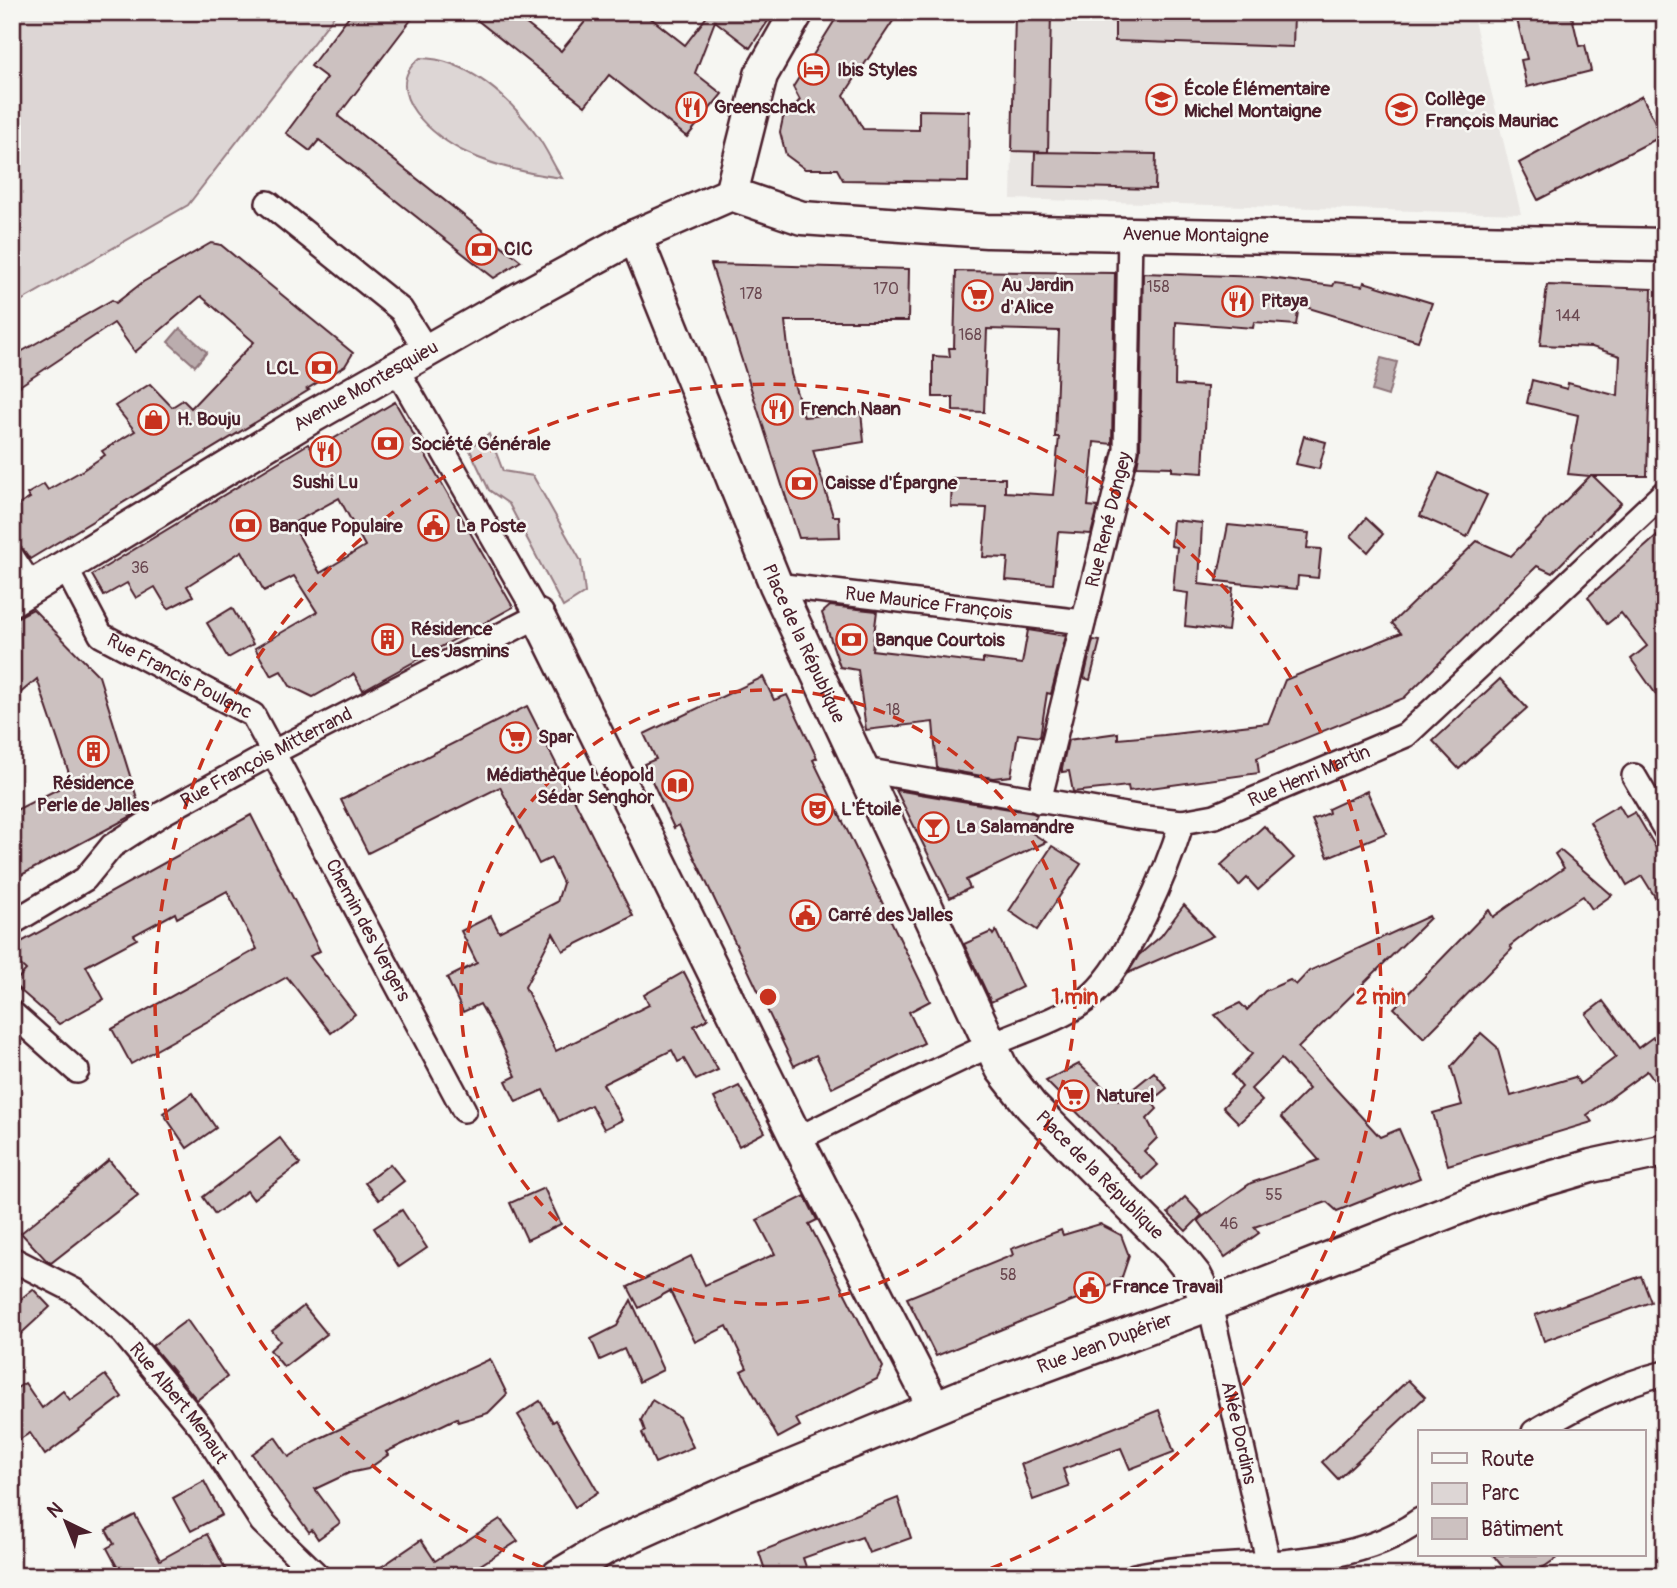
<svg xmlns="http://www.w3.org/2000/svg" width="1677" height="1588" font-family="Pangolin,sans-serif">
	<rect width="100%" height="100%" fill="#f6f6f2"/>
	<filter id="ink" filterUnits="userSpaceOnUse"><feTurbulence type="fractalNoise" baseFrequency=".0143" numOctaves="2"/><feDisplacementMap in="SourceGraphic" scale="14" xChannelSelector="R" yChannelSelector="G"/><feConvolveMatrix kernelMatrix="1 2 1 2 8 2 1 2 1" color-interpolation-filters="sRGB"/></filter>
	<g filter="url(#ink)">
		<path fill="#e9e6e3" d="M994,12H1472L1521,214L1011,199L1015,17Z"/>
		<g fill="#ddd6d5" stroke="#947a80" stroke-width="2">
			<path d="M12,12H337L188,205L12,306Z"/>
			<path d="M420,58C467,58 511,99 537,136C547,149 553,165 562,178C530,174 497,167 467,153C434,138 378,91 420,58Z"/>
			<path d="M489,434L503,471L533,476L581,561L585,593L563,607L509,504L489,490L469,448Z"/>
		</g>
		<g fill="#bbadae" stroke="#8e747a" stroke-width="2">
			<path d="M180,328L207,352L195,366L168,342Z"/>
			<path d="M1381,358L1397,362L1388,396L1372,391Z"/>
		</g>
		<g fill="#ccc1c0" stroke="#4a1f2b" stroke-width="2" fill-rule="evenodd">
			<path d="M352,12H417L338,116L521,261L494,278L319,140L310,151L286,133L327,78L311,66Z"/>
			<path d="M467,12H511L561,51L593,12H643L685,45L708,15L704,12H774L750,48L715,21L695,73L722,94L687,137L609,75L585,106Z"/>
			<path d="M840,12H899L844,95L863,129L919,130V110L969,111L968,182L843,180L837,169H805L786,155L780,132L783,118L800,100L793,87Z"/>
			<path d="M1015,12H1051L1048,152L1012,151Z"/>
			<path d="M1115,12H1294L1293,47L1115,41Z"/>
			<path d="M1515,12H1571L1579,46L1585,45L1591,71L1527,87L1521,60L1527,59Z"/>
			<path d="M1642,96L1662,136L1538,200L1519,163Z"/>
			<path d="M1035,152L1156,154L1155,189L1034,186Z"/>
			<path d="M211,243L221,245L353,353L345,366L307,389L309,390L30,559L23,549L12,543V509L30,498L27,494L44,484L48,490L83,470L105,455L102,451L135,431L115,406L150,384L172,407L183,400L191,408L254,342L201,296L135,352L114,323L12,391V357L112,300L116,303L143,282Z"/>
			<path d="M711,264L909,269L908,321H785L791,374L804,417L861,412L864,442L813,450L833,516H839L840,537L799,538Z"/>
			<path d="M956,271L1115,273L1112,444L1094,442L1088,506L1098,507L1091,534L1058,532L1053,584L1006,580L1008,558L983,557L987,508L951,507L952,478H1005V492L1053,495L1059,437H1055L1059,331L987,329L984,412L953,411V397H933V356L950,357L949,348H954Z"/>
			<path d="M1143,273L1261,277L1333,286L1335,282L1363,286L1364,282L1432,303L1418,341L1299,305L1296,325L1254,322L1253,328L1176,322L1175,385L1207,387L1203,473L1172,471V467L1137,466L1140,450Z"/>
			<path d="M1547,285L1652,289L1647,476H1593L1621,503L1552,573L1537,566L1404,698L1257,758L1259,773L1129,791L1128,786L1073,792L1069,771L1062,772V768L1068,740L1118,733V739L1164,735L1268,723L1285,680L1401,633L1392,623L1477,541L1511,556L1590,476L1568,474L1578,415L1527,403L1532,380L1567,389L1568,383L1618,396L1620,356L1592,347L1540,345Z"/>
			<path d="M395,402L513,607L363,690L354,674L313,697L290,686L281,671L271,676L255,648L317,612L294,576L264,591L242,551L187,586L193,596L168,609L155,587L136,598L127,583L104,596L92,575L308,444L313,451ZM339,498L365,546L320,573L292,524Z"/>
			<path d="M1304,436L1326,442L1319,469L1296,464Z"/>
			<path d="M1439,473L1487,495L1467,537L1420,516Z"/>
			<path d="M1366,518L1383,534L1368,552L1351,536Z"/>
			<path d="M1173,520L1202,523L1199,584L1233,588L1228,631L1185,626L1188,593L1173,591L1177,547L1171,546Z"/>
			<path d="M1228,525L1309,533L1307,548L1321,549L1318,578L1298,576L1297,589L1217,581Z"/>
			<path d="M1665,529V707L1631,659L1647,646L1621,613L1607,624L1588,597Z"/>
			<path d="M830,606L877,611L872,650L983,663V659L1022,664L1028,630L1066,636L1051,694L1047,693L1040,737L1018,734L1011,776L993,778L937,768L933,722L866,730L858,670L840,667L822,613Z"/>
			<path d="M232,608L253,644L228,658L207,623Z"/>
			<path d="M33,609L99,676L141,811L12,880V812L72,782L37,679L12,700V620Z"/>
			<path d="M1093,640L1100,641L1090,680L1084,678Z"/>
			<path d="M763,677L774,700L787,695L817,758L813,760L930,1001L909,1012L924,1043L832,1088L816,1055L794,1066L679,825L674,828L644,764L656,759L644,734Z"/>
			<path d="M1500,679L1527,708L1459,769L1433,741Z"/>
			<path d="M527,706L633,916L563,951L553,933L525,987L548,1035L556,1051L649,1005L644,995L684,972L708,1019L694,1026L718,1070L696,1080L684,1059L678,1062L672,1050L603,1084L622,1120L604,1129L591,1105L559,1121L543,1090L516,1102L506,1081L516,1076L496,1032L480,1004L463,1012L447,978L477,963L461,931L491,916L499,932L557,902L563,883L551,858L539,864L500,787L368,853L341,800Z"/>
			<path d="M896,790L1033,813L1037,815L1029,831L1046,842L966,880L970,888L950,898Z"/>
			<path d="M1367,791L1386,833L1328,857L1312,820L1329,813L1328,809Z"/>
			<path d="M1619,805L1626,817L1635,812L1665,863V913L1642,876L1627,885L1590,822Z"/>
			<path d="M251,815L320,951L310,956L355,1014L331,1033L287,977L131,1064L112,1029L257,949L227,891L177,918L175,913L134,935L137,939L86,966L104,999L59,1024L13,984L26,970L12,957V947Z"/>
			<path d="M1264,826L1294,858L1258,890L1247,878L1239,886L1221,865Z"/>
			<path d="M1052,846L1081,864L1037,930L1009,911Z"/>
			<path d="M1560,850L1612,895L1592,909L1583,896L1537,925L1510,946L1512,949L1424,1038L1394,1008L1489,910L1493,917L1564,868L1555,854Z"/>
			<path d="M1184,905L1213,936L1128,973L1139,955L1161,936Z"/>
			<path d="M1429,916L1430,918L1298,1048L1380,1137L1399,1129L1420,1178L1337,1211L1327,1202L1254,1227L1259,1233L1225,1257L1198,1220L1251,1183L1319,1160L1281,1117L1309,1089L1281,1059L1251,1089L1262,1101L1239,1123L1223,1107L1242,1087L1232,1075L1252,1054L1215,1015L1240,1003L1247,1010L1265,991L1290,980L1296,985L1309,971Z"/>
			<path d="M996,931L1022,987L991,1002L964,944L991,932L993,935Z"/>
			<path d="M1603,1001L1638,1048L1653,1037L1665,1052V1095L1647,1071L1587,1115L1592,1122L1448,1165L1433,1113L1462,1105L1451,1067L1481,1033L1497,1047L1511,1096L1575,1077L1580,1084L1616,1057L1586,1014Z"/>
			<path d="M1079,1064L1118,1101L1154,1072L1167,1088L1151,1101L1157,1109L1147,1119L1157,1138L1144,1151L1158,1165L1143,1179L1046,1081Z"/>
			<path d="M739,1086L765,1132L739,1146L714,1098Z"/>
			<path d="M192,1093L216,1128L187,1148L163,1113Z"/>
			<path d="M280,1138L300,1164L253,1199L247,1191L215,1214L203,1197Z"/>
			<path d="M109,1160L138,1195L51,1263L47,1261L21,1233Z"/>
			<path d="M390,1164L404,1181L379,1200L365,1183Z"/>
			<path d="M544,1188L561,1224L527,1240L510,1203Z"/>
			<path d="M805,1196L817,1220L809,1224L883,1367L877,1379L796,1419L800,1426L778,1438L741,1371L747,1368L727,1326L695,1342L670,1291L639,1308L628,1287L691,1256L705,1285L775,1254L757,1220Z"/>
			<path d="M1185,1197L1202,1215L1186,1231L1168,1213Z"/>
			<path d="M402,1210L427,1248L399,1267L374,1228Z"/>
			<path d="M1100,1224L1121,1235L1129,1256L1122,1277L1111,1285L936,1356L907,1298L1013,1255L1011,1249L1061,1230L1063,1235Z"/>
			<path d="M1641,1276L1651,1302L1544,1341L1535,1315Z"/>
			<path d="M33,1289L50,1307L12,1342V1306Z"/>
			<path d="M631,1300L663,1370L639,1382L624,1349L600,1360L591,1339L617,1326Z"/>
			<path d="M304,1306L327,1334L284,1367L270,1350L280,1341L272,1331Z"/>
			<path d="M187,1320L227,1377L197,1400L152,1346Z"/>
			<path d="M490,1359L507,1394L488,1413L458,1422L457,1418L386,1452L388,1455L368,1469L349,1473L315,1489L340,1523L318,1539L312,1530L309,1532L252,1454L275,1437L289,1457L314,1441Z"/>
			<path d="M105,1375L122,1397L45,1455L30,1433L12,1444V1391L25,1383L42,1408L63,1391L70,1400Z"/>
			<path d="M1408,1380L1425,1397L1338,1479L1322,1462Z"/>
			<path d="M652,1400L679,1417L693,1447L655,1463L642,1433L645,1431L641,1420Z"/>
			<path d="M540,1401L553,1422L556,1420L598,1492L575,1507L518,1415Z"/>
			<path d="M1159,1410L1174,1452L1130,1469L1121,1448L1063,1469L1069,1487L1033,1500L1021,1464Z"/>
			<path d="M204,1481L222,1515L191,1531L173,1498Z"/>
			<path d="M898,1498L911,1538L869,1553L862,1537L803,1558L809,1576H767L759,1552Z"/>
			<path d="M135,1515L160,1560L207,1534L229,1576H122L107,1548L114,1544L106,1530Z"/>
			<path d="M500,1519L518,1541L463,1576H368L421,1540L435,1561Z"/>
			<path d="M1493,1555H1561L1531,1576H1510Z"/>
		</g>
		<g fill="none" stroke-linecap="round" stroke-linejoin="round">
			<defs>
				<g id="street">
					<path d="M268,203L401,310L427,351"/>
					<path d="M12,557L32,587"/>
					<path id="s1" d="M64,565L101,635L253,715L464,1110"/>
					<path id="s2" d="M776,585L1083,622"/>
					<path id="s3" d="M862,774L876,772L1137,817L1182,822L1215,816L1406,735L1665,492"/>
					<path d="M1634,776L1665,829"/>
					<path id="s4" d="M1039,801L1126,450L1130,233"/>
					<path id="s5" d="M12,923L85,879L112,846L163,813L274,752L538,616L397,370"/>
					<path d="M12,1013L77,1071"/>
					<path d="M797,1139C862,1107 927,1074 993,1044C1025,1029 1065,1019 1092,995C1129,962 1167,870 1182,822"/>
					<path id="s6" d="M12,1259L75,1291L123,1333L201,1427L262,1522L318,1576"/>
					<path id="s7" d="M1210,1305L1268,1561"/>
					<path d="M1534,1432C1576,1407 1616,1385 1665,1373"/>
					<path d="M1135,1576C1225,1556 1343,1577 1420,1520"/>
				</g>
				<g id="secondary">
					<path id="s8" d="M731,194L802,218L987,231L1665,245"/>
					<path d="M731,194L761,75L797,12"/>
					<path id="s9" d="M635,236L776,585L1002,1069L1031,1106L1175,1251L1195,1276L1210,1305"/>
					<path id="s10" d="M12,599L311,417L490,315L635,236L731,194"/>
					<path d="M538,616L800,1146L934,1407"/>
					<path id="s11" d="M558,1576L605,1548L727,1493L970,1393L1251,1289L1486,1197L1591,1166L1665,1150"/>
				</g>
			</defs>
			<use href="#street" stroke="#4a1f2b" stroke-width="28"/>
			<use href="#secondary" stroke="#4a1f2b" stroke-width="37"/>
			<use href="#street" stroke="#f6f6f2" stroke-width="23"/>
			<use href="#secondary" stroke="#f6f6f2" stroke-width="32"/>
		</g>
	</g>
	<g fill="none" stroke="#c8321e" stroke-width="3.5" stroke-dasharray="12 9">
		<circle cx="768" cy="997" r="307"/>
		<path d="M563 1575A613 613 0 1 1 973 1575"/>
	</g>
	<defs>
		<symbol id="hotel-ring" viewBox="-11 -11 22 22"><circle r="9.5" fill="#f6f6f2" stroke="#c8321e" stroke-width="1.5"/><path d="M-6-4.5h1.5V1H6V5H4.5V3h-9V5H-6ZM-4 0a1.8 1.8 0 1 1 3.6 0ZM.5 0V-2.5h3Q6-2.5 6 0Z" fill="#c8321e"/></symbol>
		<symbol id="school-ring" viewBox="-11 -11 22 22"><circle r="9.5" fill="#f6f6f2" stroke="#c8321e" stroke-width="1.5"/><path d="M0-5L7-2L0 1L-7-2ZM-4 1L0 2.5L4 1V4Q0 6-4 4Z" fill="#c8321e"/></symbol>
		<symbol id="restaurant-ring" viewBox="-11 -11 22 22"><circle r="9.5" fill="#f6f6f2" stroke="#c8321e" stroke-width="1.5"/><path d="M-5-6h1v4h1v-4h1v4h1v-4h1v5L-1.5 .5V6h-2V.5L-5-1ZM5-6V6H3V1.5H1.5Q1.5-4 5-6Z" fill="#c8321e"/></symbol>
		<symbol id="bank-ring" viewBox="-11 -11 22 22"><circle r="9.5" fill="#f6f6f2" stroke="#c8321e" stroke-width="1.5"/><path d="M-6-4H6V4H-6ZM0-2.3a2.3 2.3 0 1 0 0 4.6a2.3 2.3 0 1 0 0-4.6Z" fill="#c8321e"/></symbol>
		<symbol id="supermarket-ring" viewBox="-11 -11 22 22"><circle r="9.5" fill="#f6f6f2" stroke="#c8321e" stroke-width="1.5"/><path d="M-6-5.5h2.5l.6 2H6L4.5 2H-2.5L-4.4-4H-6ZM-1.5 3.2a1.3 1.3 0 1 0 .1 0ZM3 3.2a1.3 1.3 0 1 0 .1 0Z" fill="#c8321e"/></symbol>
		<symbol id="shop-ring" viewBox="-11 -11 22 22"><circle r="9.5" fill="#f6f6f2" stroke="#c8321e" stroke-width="1.5"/><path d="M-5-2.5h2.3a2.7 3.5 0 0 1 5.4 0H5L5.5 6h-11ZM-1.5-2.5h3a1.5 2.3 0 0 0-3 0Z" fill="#c8321e"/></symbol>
		<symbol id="civic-ring" viewBox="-11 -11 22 22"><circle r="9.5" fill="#f6f6f2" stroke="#c8321e" stroke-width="1.5"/><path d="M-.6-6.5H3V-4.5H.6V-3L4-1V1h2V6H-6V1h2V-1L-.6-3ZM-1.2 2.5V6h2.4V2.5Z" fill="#c8321e"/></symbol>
		<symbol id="building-ring" viewBox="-11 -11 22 22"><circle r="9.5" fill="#f6f6f2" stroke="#c8321e" stroke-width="1.5"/><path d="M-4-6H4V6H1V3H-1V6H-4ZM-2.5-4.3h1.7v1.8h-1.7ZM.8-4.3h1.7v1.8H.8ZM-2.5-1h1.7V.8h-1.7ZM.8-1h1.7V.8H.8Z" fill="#c8321e"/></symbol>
		<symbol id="library-ring" viewBox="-11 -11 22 22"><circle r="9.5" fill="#f6f6f2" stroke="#c8321e" stroke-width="1.5"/><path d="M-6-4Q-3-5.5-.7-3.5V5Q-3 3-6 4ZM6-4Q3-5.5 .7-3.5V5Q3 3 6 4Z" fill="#c8321e"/></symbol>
		<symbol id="theatre-ring" viewBox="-11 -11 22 22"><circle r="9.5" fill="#f6f6f2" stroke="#c8321e" stroke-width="1.5"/><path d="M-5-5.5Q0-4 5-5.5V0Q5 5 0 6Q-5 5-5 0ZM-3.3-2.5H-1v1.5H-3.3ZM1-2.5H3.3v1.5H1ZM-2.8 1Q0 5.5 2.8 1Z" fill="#c8321e"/></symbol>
		<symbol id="bar-ring" viewBox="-11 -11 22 22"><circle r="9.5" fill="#f6f6f2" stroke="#c8321e" stroke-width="1.5"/><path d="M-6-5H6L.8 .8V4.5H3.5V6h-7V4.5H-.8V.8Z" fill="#c8321e"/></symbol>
	</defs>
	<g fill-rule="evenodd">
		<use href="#hotel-ring" x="796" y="52" width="35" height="35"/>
		<use href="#school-ring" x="1144" y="82" width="35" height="35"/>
		<use href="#restaurant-ring" x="674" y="90" width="35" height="35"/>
		<use href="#school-ring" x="1384" y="92" width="35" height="35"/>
		<use href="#bank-ring" x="464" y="232" width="35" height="35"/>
		<use href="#supermarket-ring" x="960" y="278" width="35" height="35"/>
		<use href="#restaurant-ring" x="1220" y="284" width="35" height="35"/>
		<use href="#bank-ring" x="304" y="350" width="35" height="35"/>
		<use href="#restaurant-ring" x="760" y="392" width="35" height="35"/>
		<use href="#shop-ring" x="136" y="402" width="35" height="35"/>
		<use href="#bank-ring" x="370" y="426" width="35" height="35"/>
		<use href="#restaurant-ring" x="308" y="434" width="35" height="35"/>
		<use href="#bank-ring" x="784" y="466" width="35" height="35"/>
		<use href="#bank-ring" x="228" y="508" width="35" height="35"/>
		<use href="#civic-ring" x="416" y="508" width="35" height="35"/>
		<use href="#building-ring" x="370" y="622" width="35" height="35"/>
		<use href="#bank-ring" x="834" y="622" width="35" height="35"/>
		<use href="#supermarket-ring" x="498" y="720" width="35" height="35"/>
		<use href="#building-ring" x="76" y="734" width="35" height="35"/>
		<use href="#library-ring" x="660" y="768" width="35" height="35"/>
		<use href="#theatre-ring" x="800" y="792" width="35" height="35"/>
		<use href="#bar-ring" x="916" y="810" width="35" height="35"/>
		<use href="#civic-ring" x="788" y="898" width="35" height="35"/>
		<use href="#supermarket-ring" x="1056" y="1078" width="35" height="35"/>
		<use href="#civic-ring" x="1072" y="1270" width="35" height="35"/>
	</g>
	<g text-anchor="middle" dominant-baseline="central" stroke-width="5" stroke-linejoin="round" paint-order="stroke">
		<g font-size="16" fill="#6a4850">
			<text x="1158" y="287">158</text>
			<text x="886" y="289">170</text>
			<text x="751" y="294">178</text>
			<text x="1568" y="316">144</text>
			<text x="970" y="335">168</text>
			<text x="140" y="568">36</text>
			<text x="893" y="710">18</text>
			<text x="1274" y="1195">55</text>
			<text x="1229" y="1224">46</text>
			<text x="1008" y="1275">58</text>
		</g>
		<g font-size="19" font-weight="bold" fill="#4a1f2b" stroke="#f6f6f2" text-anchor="start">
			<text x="837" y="70">Ibis Styles</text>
			<text x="1184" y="89">École Élémentaire<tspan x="1184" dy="22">Michel Montaigne</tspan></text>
			<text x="1425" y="99">Collège<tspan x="1425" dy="22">François Mauriac</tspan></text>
			<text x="714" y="107">Greenschack</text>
			<text x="504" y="249">CIC</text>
			<text x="1001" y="285">Au Jardin<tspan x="1001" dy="22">d'Alice</tspan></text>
			<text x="1261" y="301">Pitaya</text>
			<text x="299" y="368" text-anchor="end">LCL</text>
			<text x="800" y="409">French Naan</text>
			<text x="177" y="419">H. Bouju</text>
			<text x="411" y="444">Société Générale</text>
			<text x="325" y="482" text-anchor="middle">Sushi Lu</text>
			<text x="825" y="483">Caisse d'Épargne</text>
			<text x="269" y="526">Banque Populaire</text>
			<text x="456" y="526">La Poste</text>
			<text x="411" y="629">Résidence<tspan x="411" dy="22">Les Jasmins</tspan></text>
			<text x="875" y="640">Banque Courtois</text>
			<text x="538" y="737">Spar</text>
			<text x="654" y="775" text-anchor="end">Médiathèque Léopold<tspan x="654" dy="22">Sédar Senghor</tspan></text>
			<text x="93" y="783" text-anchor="middle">Résidence<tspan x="93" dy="22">Perle de Jalles</tspan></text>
			<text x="841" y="809">L'Étoile</text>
			<text x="956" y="827">La Salamandre</text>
			<text x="828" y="915">Carré des Jalles</text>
			<text x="1096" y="1096">Naturel</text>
			<text x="1112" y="1287">France Travail</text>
		</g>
		<g font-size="19" fill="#4a1f2b" stroke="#f6f6f2">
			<text stroke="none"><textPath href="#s8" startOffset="469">Avenue Montaigne</textPath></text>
			<text stroke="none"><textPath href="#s10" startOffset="413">Avenue Montesquieu</textPath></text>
			<text stroke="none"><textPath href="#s4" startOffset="290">Rue René Dongey</textPath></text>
			<text stroke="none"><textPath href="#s2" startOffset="154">Rue Maurice François</textPath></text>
			<text stroke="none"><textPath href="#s9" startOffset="441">Place de la République</textPath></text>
			<text stroke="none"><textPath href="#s1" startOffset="168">Rue Francis Poulenc</textPath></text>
			<text stroke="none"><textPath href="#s5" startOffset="306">Rue François Mitterrand</textPath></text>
			<text stroke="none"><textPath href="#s3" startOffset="460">Rue Henri Martin</textPath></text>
			<text stroke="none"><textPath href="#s1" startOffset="495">Chemin des Vergers</textPath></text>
			<text stroke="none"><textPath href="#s9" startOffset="1055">Place de la République</textPath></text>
			<text stroke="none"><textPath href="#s11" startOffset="595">Rue Jean Dupérier</textPath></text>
			<text stroke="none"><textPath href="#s6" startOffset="224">Rue Albert Menaut</textPath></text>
			<text stroke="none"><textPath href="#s7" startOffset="131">Allée Dordins</textPath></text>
		</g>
	</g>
	<circle cx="768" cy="997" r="10" fill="#c8321e" stroke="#f6f6f2" stroke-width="3.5"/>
	<g font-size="21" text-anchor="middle" font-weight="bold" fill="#c8321e" stroke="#f6f6f2" stroke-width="5" stroke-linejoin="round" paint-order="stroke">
		<text x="1075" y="1004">1 min</text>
		<text x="1381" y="1004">2 min</text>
	</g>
	<rect width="1677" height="1588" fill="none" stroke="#f6f6f2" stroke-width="42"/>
	<rect x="21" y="21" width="1635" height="1546" fill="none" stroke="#4a1f2b" stroke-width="2.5" filter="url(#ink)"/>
	<rect x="1418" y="1430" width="228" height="126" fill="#f6f6f2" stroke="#b1a0a2" stroke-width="2"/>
	<rect x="1432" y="1453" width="35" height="10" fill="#f6f6f2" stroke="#b1a0a2" stroke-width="2"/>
	<text x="1481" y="1466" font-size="21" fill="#4a1f2b">Route</text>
	<rect x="1432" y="1483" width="35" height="21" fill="#ddd6d5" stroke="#b1a0a2" stroke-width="2"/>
	<text x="1481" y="1500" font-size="21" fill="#4a1f2b">Parc</text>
	<rect x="1432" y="1518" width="35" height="21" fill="#ccc1c0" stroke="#b1a0a2" stroke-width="2"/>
	<text x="1481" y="1536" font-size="21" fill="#4a1f2b">Bâtiment</text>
	<g transform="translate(66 1522) rotate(317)" stroke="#f6f6f2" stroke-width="5" paint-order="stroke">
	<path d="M0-5L12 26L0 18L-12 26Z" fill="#4a1f2b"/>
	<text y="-10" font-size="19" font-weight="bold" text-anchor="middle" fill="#4a1f2b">N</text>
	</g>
</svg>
